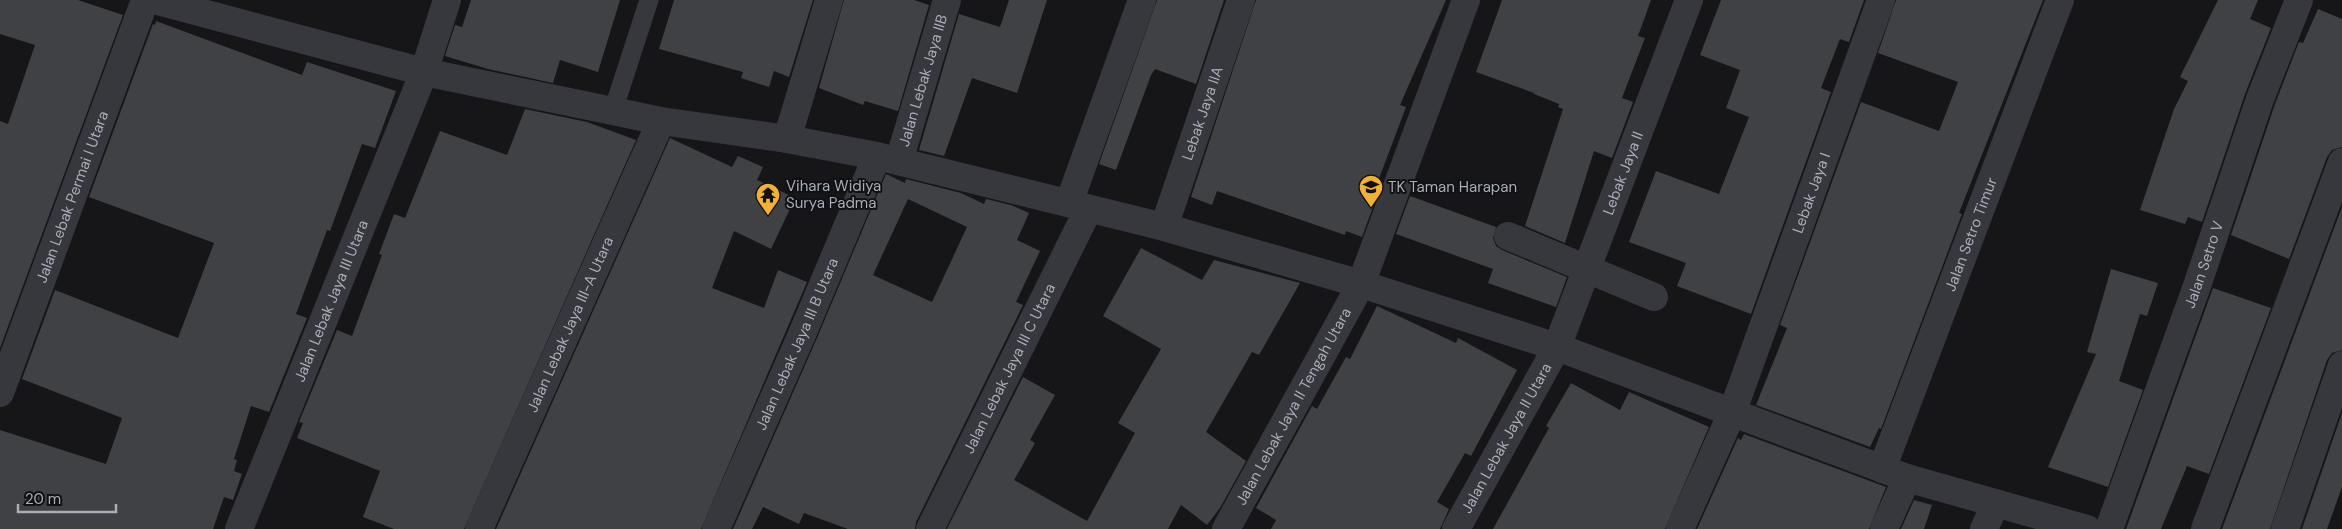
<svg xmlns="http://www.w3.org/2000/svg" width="2342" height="529" font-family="'DM Sans',sans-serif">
	<rect width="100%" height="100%" fill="#161618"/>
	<g fill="#404145" fill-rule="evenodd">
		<path d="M0,0H78L123,15L0,348V121L8,124L35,45L0,34Z"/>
		<path d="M471,0H620L598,72L560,60L553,83L488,69L445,56L455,25L462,27Z"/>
		<path d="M674,0H813L789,77L774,71L769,87L741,78L743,72L659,49Z"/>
		<path d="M844,0H914L929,5L898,111L865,101L863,105L819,88Z"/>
		<path d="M1009,0H1047L1017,93L972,78L944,156L919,150L959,14L1000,27Z"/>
		<path d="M1157,0H1224L1196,84L1155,69L1151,75L1116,170L1099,164Z"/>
		<path d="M1256,0H1446L1400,105L1406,107L1377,184L1381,185L1362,237L1346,231L1345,235L1217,191L1212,205L1191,197Z"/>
		<path d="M1502,0H1651L1638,36L1645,38L1622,98L1633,102L1612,158L1594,151L1565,243L1525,226L1563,109L1558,107L1559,104L1534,94V93L1476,72Z"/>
		<path d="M1721,0H1864L1849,42L1840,39L1821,88L1831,92L1751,314L1677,286L1686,263L1629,242L1656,171L1719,194L1749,117L1726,108L1740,70L1700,55Z"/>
		<path d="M1896,0H2043L1959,213L1962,214L1881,429L1879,428L1870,447L1756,405L1787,328L1780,325L1861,102L1939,131L1958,82L1878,53Z"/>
		<path d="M2218,0H2258L2250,19L2271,28L2245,94L2202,222L2188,217L2185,224L2140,210L2174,109L2188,81L2180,77Z"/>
		<path d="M2318,9L2342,19V147L2332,150L2327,157L2289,259L2231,235L2275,104L2299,42L2303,43Z"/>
		<path d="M156,21L302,75L307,62L396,91L375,148L362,144L330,231L327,230L296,314L307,318L269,412L251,406L234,459L237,460L234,471L242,474L233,500L224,497L213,529H0V430L106,464L122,418L22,379L55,290L178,338L214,243L89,197L153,24L155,25Z"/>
		<path d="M525,109L587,122L636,140L464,529H394L363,517L380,471L297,438L303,423L299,422L337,330L352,336L382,255L379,254L394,214L405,218L440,131L507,155Z"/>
		<path d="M670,138L732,167L738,156L763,167L757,180L795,198L771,249L734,231L712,288L764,308L778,270L807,282L701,529H496Z"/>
		<path d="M886,174L905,183L906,179L961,193L984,204L986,199L1011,205L1029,213L1017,240L1040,251L1016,302L1023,305L916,522L915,529H848L804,513L799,524L763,507L752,529H733L817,338ZM908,199L967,227L932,302L873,275Z"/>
		<path d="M1410,196L1496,227L1493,238L1496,246L1502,250L1567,277L1556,307L1488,283L1493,269L1396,234Z"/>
		<path d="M2342,207V350L2332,353L2327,360L2270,529H2222Z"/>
		<path d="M1141,248L1202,280L1214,260L1300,283L1259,355L1252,352L1206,432L1246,461L1220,508L1207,525L1181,505L1168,529H947L1023,377L1055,395L1030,440L1035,443L1014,480L1087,521L1135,433L1118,423L1161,349L1103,316Z"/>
		<path d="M2111,269L2158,283L2147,316L2140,314L2119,381L2143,390L2108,487L2048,467L2096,354L2087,352Z"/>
		<path d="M2213,288L2271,308L2209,474L2187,466L2161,529H2126Z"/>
		<path d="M1377,306L1456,343L1458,338L1517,370L1471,456L1465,453L1437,502L1449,509L1440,529H1271L1276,520L1256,508L1312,406L1317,409L1346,357L1350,359Z"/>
		<path d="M1571,383L1620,410L1629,392L1709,427L1665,529H1493L1549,428L1546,426Z"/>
		<path d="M2342,413V487L2327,529H2302Z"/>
		<path d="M1744,434L1886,487L1869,529H1697L1738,438L1741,440Z"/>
		<path d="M1914,500L1932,505L1924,529H1901Z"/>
	</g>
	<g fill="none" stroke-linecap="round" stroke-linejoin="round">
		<path stroke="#37383d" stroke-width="19" d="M613,111L649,0"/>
		<g stroke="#37383d" stroke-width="28">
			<path d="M154,0L424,72L661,121L787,139L877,156L1164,227L1361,284L1557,347L1907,478L2087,529"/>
			<path d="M787,139L829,0"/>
			<path id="s1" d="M899,161L947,0"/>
			<path d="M1069,203L1142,0"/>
			<path id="s2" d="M1164,227L1241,0"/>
			<path d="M1508,236L1654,297"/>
			<path id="s3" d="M0,393L145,0"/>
			<path id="s4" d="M1882,469L2060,0"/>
			<path id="s5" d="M239,529L424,72L447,0"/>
			<path id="s6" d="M479,529L661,121"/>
			<path id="s7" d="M716,529L803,332L877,156"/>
			<path id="s8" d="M930,529L1088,210"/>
			<path id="s9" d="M1226,529L1361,284L1466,0"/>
			<path id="s10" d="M1456,529L1557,347L1689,0"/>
			<path id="s11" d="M1680,529L1732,413L1881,0"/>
			<path d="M1884,529L1907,478"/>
			<path d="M1984,529L1995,505"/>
			<path id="s12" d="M2109,529L2198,283L2260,99L2299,0"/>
			<path d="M2205,529L2342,162"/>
			<path d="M2285,529L2342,365"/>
		</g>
	</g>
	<defs>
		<symbol id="school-pin" viewBox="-11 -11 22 30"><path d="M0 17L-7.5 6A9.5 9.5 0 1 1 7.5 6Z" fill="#f2b134" stroke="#111113"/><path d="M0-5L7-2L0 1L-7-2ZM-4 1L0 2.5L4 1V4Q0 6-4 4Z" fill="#111"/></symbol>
		<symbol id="temple-pin" viewBox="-11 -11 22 30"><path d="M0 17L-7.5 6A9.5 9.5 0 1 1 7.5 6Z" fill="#f2b134" stroke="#111113"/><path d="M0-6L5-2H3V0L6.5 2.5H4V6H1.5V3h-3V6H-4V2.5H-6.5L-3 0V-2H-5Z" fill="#111"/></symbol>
	</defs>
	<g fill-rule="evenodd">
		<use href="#school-pin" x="1357" y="173" width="28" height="38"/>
		<use href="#temple-pin" x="754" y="181" width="28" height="38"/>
	</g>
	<g text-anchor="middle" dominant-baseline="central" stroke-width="4" stroke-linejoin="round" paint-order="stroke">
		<g font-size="15" fill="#a8adb8" stroke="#111113">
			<text stroke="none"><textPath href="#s1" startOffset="84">Jalan Lebak Jaya IIB</textPath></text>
			<text stroke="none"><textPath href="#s2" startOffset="120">Lebak Jaya IIA</textPath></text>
			<text stroke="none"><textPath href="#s10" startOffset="394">Lebak Jaya II</textPath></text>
			<text stroke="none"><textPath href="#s11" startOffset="361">Lebak Jaya I</textPath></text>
			<text stroke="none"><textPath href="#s3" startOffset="209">Jalan Lebak Permai I Utara</textPath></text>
			<text stroke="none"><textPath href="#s4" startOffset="251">Jalan Setro Timur</textPath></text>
			<text stroke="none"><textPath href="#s12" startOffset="281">Jalan Setro V</textPath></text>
			<text stroke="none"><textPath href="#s5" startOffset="246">Jalan Lebak Jaya III Utara</textPath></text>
			<text stroke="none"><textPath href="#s6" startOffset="224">Jalan Lebak Jaya III-A Utara</textPath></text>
			<text stroke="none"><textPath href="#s7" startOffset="202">Jalan Lebak Jaya III B Utara</textPath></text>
			<text stroke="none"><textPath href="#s8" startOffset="179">Jalan Lebak Jaya III C Utara</textPath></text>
			<text stroke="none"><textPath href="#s9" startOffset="140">Jalan Lebak Jaya II Tengah Utara</textPath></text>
			<text stroke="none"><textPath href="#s10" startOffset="104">Jalan Lebak Jaya II Utara</textPath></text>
		</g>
		<g font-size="15" fill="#a8adb8" stroke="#111113" text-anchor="start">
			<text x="786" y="186">Vihara Widiya<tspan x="786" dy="17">Surya Padma</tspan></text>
			<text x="1388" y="187">TK Taman Harapan</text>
		</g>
	</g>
	<path d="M18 504v8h98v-8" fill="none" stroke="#a8adb8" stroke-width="2.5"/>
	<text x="25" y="504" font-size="15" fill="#a8adb8" stroke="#111113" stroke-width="4" paint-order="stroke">20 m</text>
</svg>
